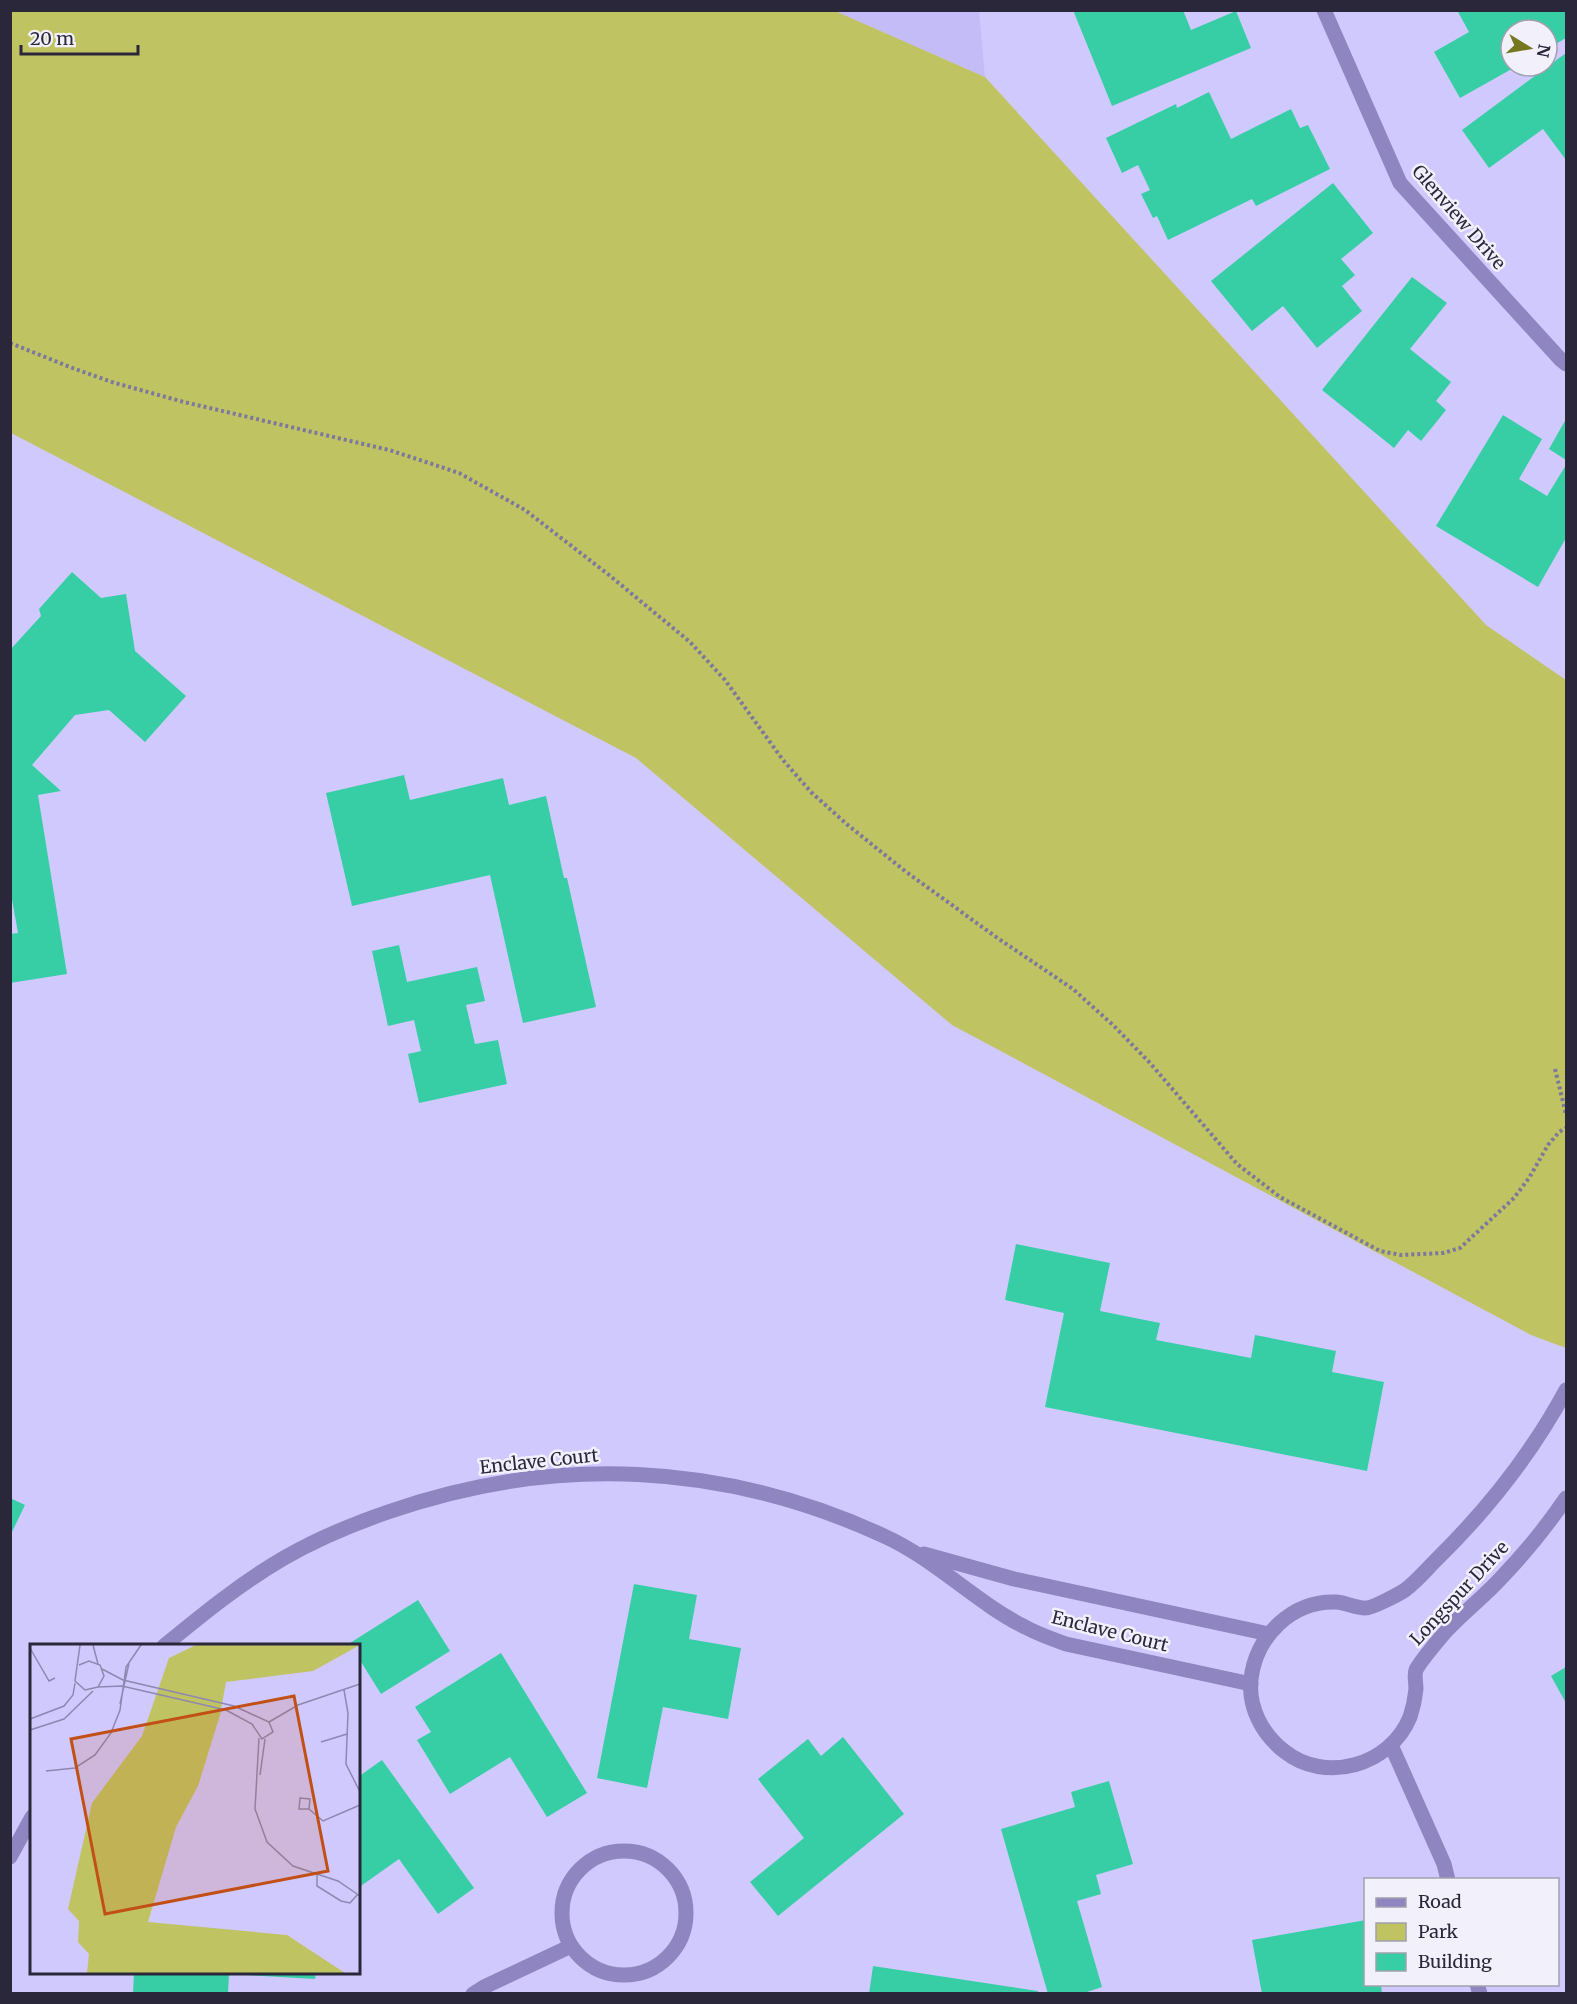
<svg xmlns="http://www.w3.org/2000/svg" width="1577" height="2004" font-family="Merriweather,serif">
	<rect width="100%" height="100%" fill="#d0c9fe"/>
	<path fill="#c4bcf6" d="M835,11H979L985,77Z"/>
	<path fill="#c0c361" d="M11,10L835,11L985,77L1486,625L1566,680V1348L1531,1335L952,1025L636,758L11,433Z"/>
	<g fill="#37cea5">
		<path d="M1073,10H1183L1191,30L1236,11L1251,48L1112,106Z"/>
		<path d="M1457,10H1566V38L1547,49V30H1511V66H1517L1460,98L1434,52L1469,32Z"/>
		<path d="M1566,53V160L1543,129L1489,168L1462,130Z"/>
		<path d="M1209,92L1231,139L1291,109L1300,128L1308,125L1330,169L1256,206L1252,199L1168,240L1157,216L1153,218L1141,194L1150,190L1138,165L1122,173L1106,138L1176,104L1177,108Z"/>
		<path d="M1333,183L1373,233L1341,259L1355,275L1342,286L1362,311L1317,348L1283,306L1252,331L1211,281Z"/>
		<path d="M1412,277L1447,303L1410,349L1451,382L1436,401L1446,410L1421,441L1408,430L1394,448L1322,390Z"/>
		<path d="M1503,415L1542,439L1519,479L1547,496L1566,465V538L1538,587L1436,526Z"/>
		<path d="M1566,419V460L1549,449Z"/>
		<path d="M72,572L101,598L126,594L135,651L186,696L145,742L109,710L75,715L32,765L61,791L38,795L67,974L10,983V934L18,933L10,888V650L41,616L39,609Z"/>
		<path d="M404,775L410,800L503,778L509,805L546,796L564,878H567L596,1007L523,1023L490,875L352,906L326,793Z"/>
		<path d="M399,945L407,982L477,967L485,1001L466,1005L475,1044L498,1040L507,1084L419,1103L408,1054L421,1051L414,1020L388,1026L372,951Z"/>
		<path d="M1016,1244L1110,1263L1100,1311L1160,1323L1156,1340L1251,1358L1255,1335L1336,1351L1332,1372L1384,1382L1367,1471L1045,1407L1064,1313L1005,1300Z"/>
		<path d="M10,1498L25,1505L10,1536Z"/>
		<path d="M634,1584L697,1595L689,1639L741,1648L728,1719L663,1707L647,1788L597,1778Z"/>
		<path d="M418,1600L450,1651L381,1694L358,1657V1646H352L350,1643Z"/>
		<path d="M501,1653L587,1793L547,1817L510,1757L450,1794L417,1740L431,1732L415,1707Z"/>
		<path d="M1566,1667V1703L1551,1676Z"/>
		<path d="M843,1737L904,1814L778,1916L750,1882L804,1838L758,1779L808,1739L821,1756Z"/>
		<path d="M382,1760L474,1888L438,1914L399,1859L358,1888V1777Z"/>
		<path d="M1109,1781L1133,1864L1096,1875L1101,1894L1077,1901L1102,1987L1081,1994H1048L1001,1829L1075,1807L1071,1792Z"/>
		<path d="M1366,1920V1984H1381L1382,1994H1262L1252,1940Z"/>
		<path d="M873,1966L1038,1991L1037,1994H869Z"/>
		<path d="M134,1972H316L315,1979L229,1974L228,1994H133Z"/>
	</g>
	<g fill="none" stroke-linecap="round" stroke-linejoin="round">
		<g stroke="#7d789d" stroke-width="4" stroke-dasharray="3 3" stroke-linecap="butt">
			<path d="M10,343L75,369L115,383L184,402L389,450L423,461L459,473L525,510L609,575L690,642L725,680L783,760L811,792L849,826L905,871L996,937L1073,989L1113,1025L1150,1063L1237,1164L1280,1197L1380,1251L1401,1255L1443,1253L1460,1248L1514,1198L1529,1178L1548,1145L1559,1132L1566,1128"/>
			<path d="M1555,1069L1566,1114"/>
		</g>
		<g stroke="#8e85c1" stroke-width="15">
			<path d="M1324,10L1400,183L1561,360L1566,364"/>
			<path d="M1566,1390C1532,1453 1487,1510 1436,1560C1426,1570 1416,1582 1405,1590C1399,1594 1371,1609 1365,1608C1356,1608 1346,1603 1337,1602C1292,1600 1256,1636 1251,1679C1248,1707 1262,1734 1284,1751C1325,1784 1390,1766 1410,1717C1413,1708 1415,1699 1416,1689C1416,1683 1414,1675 1416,1670C1419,1663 1443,1634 1449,1628C1466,1610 1486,1595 1502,1577C1526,1552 1547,1526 1566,1498"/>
			<path d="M924,1554L1014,1579L1269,1634"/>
			<path d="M164,1646C203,1614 241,1583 284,1558C317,1539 353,1524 388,1512C554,1454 724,1462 884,1536C935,1559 975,1602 1025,1627C1038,1634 1052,1639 1066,1644L1251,1684"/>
			<path d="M1391,1745L1444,1864L1448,1880"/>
			<circle cx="624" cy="1913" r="62"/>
			<path d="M10,1857L32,1817"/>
			<path d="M1477,1984L1480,1994"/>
			<path d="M473,1994L484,1987L571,1946"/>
		</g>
	</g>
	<g text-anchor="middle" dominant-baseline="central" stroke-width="5" stroke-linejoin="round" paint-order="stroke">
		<g font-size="18" fill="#2a273b" stroke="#f1f0fb">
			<text transform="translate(1459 217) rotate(49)">Glenview Drive</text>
			<text transform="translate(539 1461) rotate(-6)">Enclave Court</text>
			<text transform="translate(1459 1593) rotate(-47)">Longspur Drive</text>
			<text transform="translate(1110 1631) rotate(14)">Enclave Court</text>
		</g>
	</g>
	<g transform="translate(30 1644)">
		<rect width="330" height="330" fill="#d0c9fe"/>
		<path d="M166,1H330L283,27L196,38L190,71L168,142L146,183L118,278L257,291L315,329H57L59,310L48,298L49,277L38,265L62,159L112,92L139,14Z" fill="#c0c361"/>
		<path fill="none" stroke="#8e88b0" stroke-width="1.5" d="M63,1L68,20M0,4L19,37L25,34M49,21L59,17L70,21L74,32L68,43L55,46L45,37L50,1M68,43L92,42L196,66L222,80L232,95L243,88L239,78L204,62L93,36L72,25M314,46L318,69L316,120L330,148M90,60L99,19M0,75L34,62L43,51L45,39M239,78L268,61L330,40M0,86L34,75L63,47M229,94L225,165L237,198L263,222L308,237L330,252M291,98L317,90M16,127L45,124L65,111L81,89L90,66L96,23L111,1M230,131L235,95M279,165H269L270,154L280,155L279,165L293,177L330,161M287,231V242L311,257L320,259L328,250"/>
		<path fill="#c24f15" fill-opacity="0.15" stroke="#c24f15" stroke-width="3" d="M264,52L298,227L75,270L41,95Z"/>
		<rect width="330" height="330" fill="none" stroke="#2a273b" stroke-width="3"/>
	</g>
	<rect width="1577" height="2004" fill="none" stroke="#2a273b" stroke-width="24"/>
	<rect x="1364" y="1878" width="195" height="108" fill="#f1f0fb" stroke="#a1a0ae" stroke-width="1.5"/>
	<rect x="1376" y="1898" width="30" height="9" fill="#8e85c1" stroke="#a1a0ae" stroke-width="1.5"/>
	<text x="1418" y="1908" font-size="18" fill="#2a273b">Road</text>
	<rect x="1376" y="1923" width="30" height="18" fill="#c0c361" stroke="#a1a0ae" stroke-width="1.5"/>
	<text x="1418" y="1938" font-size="18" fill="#2a273b">Park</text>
	<rect x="1376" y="1953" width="30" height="18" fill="#37cea5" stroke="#a1a0ae" stroke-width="1.5"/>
	<text x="1418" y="1968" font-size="18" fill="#2a273b">Building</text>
	<g transform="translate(1529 48) rotate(101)"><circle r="28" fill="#f1f0fb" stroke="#a1a0ae" stroke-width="1.5"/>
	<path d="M0-4.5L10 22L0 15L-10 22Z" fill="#76781f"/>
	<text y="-9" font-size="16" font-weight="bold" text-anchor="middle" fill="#2a273b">N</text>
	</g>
	<path d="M21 45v9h117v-9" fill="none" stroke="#2a273b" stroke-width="3"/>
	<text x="30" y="45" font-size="18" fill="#2a273b" stroke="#f1f0fb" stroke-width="4.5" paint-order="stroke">20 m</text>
</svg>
